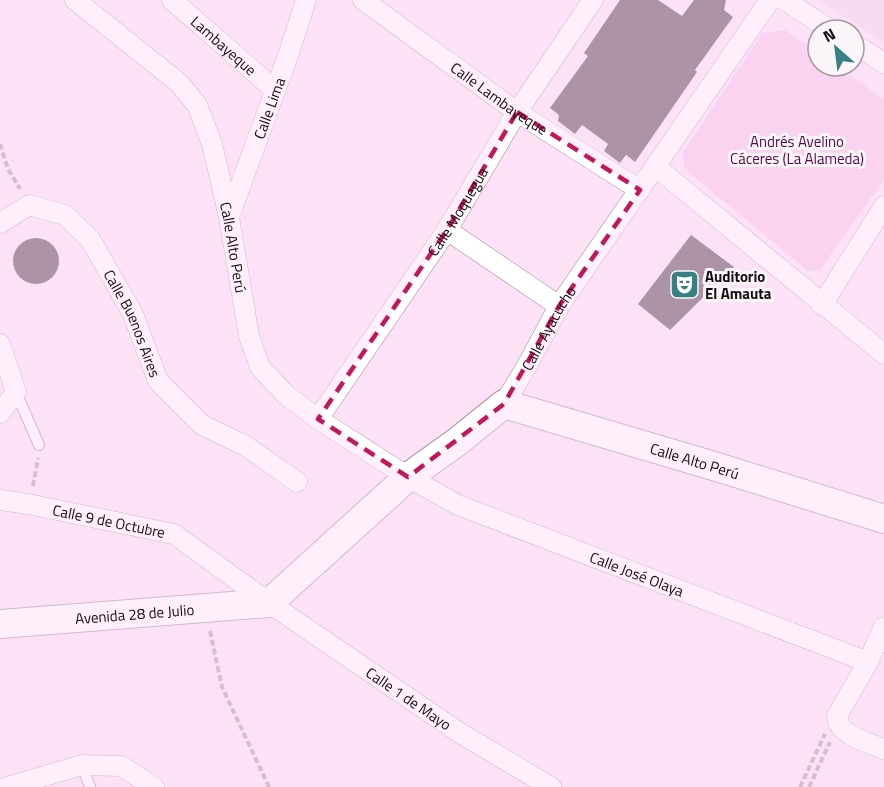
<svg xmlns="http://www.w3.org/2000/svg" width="884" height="787" font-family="'Titillium Web',sans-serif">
	<rect width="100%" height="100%" fill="#fde1f6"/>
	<path fill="#f2d1ea" d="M819,0H884V42Z"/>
	<path fill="#f5c1e9" d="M785,30L818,53V66H836L884,99V179L820,270L808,271L685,169L682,154L762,33Z"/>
	<g fill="#4a3545">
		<path d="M620,0H658L682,16L694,0H726L724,10L733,17L695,70L697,72L635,162L626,155L620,163L604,151L608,144L582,125L575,134L558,121L559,115L550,108L588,56L584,53Z"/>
		<path d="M691,235L734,267L670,330L638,304Z"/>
		<circle cx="36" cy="261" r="23"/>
	</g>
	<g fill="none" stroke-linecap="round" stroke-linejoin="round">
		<defs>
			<g id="lane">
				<path d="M16,392L39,445"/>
				<path d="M82,765L90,787"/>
			</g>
			<g id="street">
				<path id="s1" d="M75,0L179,83L197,105L212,144L229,217L249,336L260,367L285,394L318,419L408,477L458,505L868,662"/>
				<path id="s2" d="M172,0L275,90"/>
				<path id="s3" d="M363,0L517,112L640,190"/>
				<path d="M784,0L831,30"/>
				<path d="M854,44L884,63"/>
				<path d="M656,167L884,354"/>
				<path id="s4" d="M229,217L289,53L306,0"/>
				<path id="s5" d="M0,223L29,205L65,215L90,239L133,314L158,381L202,425L246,446L297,482"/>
				<path d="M447,230L559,306"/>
				<path d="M822,305L884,206"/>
				<path d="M0,344L16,392L0,413"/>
				<path id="s6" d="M504,404L528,364L559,306L770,0"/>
				<path id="s7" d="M318,419L447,230L517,112L593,0"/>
				<path id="s8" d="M0,500L28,504L174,534L269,603L460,733L551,787"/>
				<path d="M884,627L868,662L837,716C838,736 868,742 884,749"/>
				<path d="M7,787L82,765L121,766L154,787"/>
			</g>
			<g id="secondary">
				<path id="s9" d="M0,624L269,603L408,477L457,442L504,404L717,467L884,519"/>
			</g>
		</defs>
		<use href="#lane" stroke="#a0879a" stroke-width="12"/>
		<use href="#street" stroke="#a0879a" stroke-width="21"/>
		<use href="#secondary" stroke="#a0879a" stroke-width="30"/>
		<g stroke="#a994a4" stroke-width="4" stroke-dasharray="6 3" stroke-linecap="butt">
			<path d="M0,144L8,169L20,189"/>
			<path d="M33,486L38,458"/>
			<path d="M210,631L222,687L269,787"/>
			<path d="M800,787L825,734"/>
			<path d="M809,787L830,742"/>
		</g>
		<use href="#lane" stroke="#fff" stroke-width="10"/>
		<use href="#street" stroke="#fff" stroke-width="20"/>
		<use href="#secondary" stroke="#fff" stroke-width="28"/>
	</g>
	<path d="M0 0H884V787H0ZM517,112L640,190L559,306L504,404L408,477L318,419L447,230Z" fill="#fde1f6" fill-opacity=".55" fill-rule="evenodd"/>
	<path fill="none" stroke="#c2185b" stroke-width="4.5" stroke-dasharray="12 8" stroke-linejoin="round" d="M517,112L640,190L559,306L504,404L408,477L318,419L447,230Z"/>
	<defs>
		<symbol id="theatre-square" viewBox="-11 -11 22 22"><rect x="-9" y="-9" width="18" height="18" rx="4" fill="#388183" stroke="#fcf6fa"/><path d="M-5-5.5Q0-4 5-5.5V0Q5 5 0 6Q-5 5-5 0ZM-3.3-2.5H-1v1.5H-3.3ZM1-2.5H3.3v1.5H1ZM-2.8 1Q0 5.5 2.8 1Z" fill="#fff"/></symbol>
	</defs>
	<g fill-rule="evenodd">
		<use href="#theatre-square" x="668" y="268" width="33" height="33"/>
	</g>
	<g text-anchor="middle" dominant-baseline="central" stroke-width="6" stroke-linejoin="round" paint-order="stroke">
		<g font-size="15" fill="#150c13" stroke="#fcf6fa">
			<text stroke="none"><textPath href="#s2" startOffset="69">Lambayeque</textPath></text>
			<text stroke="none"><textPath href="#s3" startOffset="168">Calle Lambayeque</textPath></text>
			<text stroke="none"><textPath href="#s4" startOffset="116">Calle Lima</textPath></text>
			<text stroke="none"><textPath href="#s7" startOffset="250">Calle Moquegua</textPath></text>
			<text stroke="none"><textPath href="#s1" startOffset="309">Calle Alto Perú</textPath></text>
			<text stroke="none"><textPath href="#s5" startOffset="201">Calle Buenos Aires</textPath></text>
			<text stroke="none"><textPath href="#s6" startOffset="88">Calle Ayacucho</textPath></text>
			<text stroke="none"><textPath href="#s9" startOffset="777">Calle Alto Perú</textPath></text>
			<text stroke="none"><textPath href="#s8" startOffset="111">Calle 9 de Octubre</textPath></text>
			<text stroke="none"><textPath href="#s1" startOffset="866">Calle José Olaya</textPath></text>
			<text stroke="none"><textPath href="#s9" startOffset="135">Avenida 28 de Julio</textPath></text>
			<text stroke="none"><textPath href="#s8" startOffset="464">Calle 1 de Mayo</textPath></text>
		</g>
		<g font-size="15" fill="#540749" stroke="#fcf6fa">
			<text x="797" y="141">Andrés Avelino<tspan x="797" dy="17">Cáceres (La Alameda)</tspan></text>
		</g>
		<g font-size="15" font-weight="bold" fill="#150c13" stroke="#fcf6fa" text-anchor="start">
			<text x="705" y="276">Auditorio<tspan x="705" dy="17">El Amauta</tspan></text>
		</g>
	</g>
	<g transform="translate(836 48) rotate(332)"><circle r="28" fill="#fcf6fa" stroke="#a0989e" stroke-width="1.5"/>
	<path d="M0-4.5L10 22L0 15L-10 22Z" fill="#388183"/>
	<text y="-9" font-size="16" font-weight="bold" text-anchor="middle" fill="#150c13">N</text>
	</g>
</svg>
